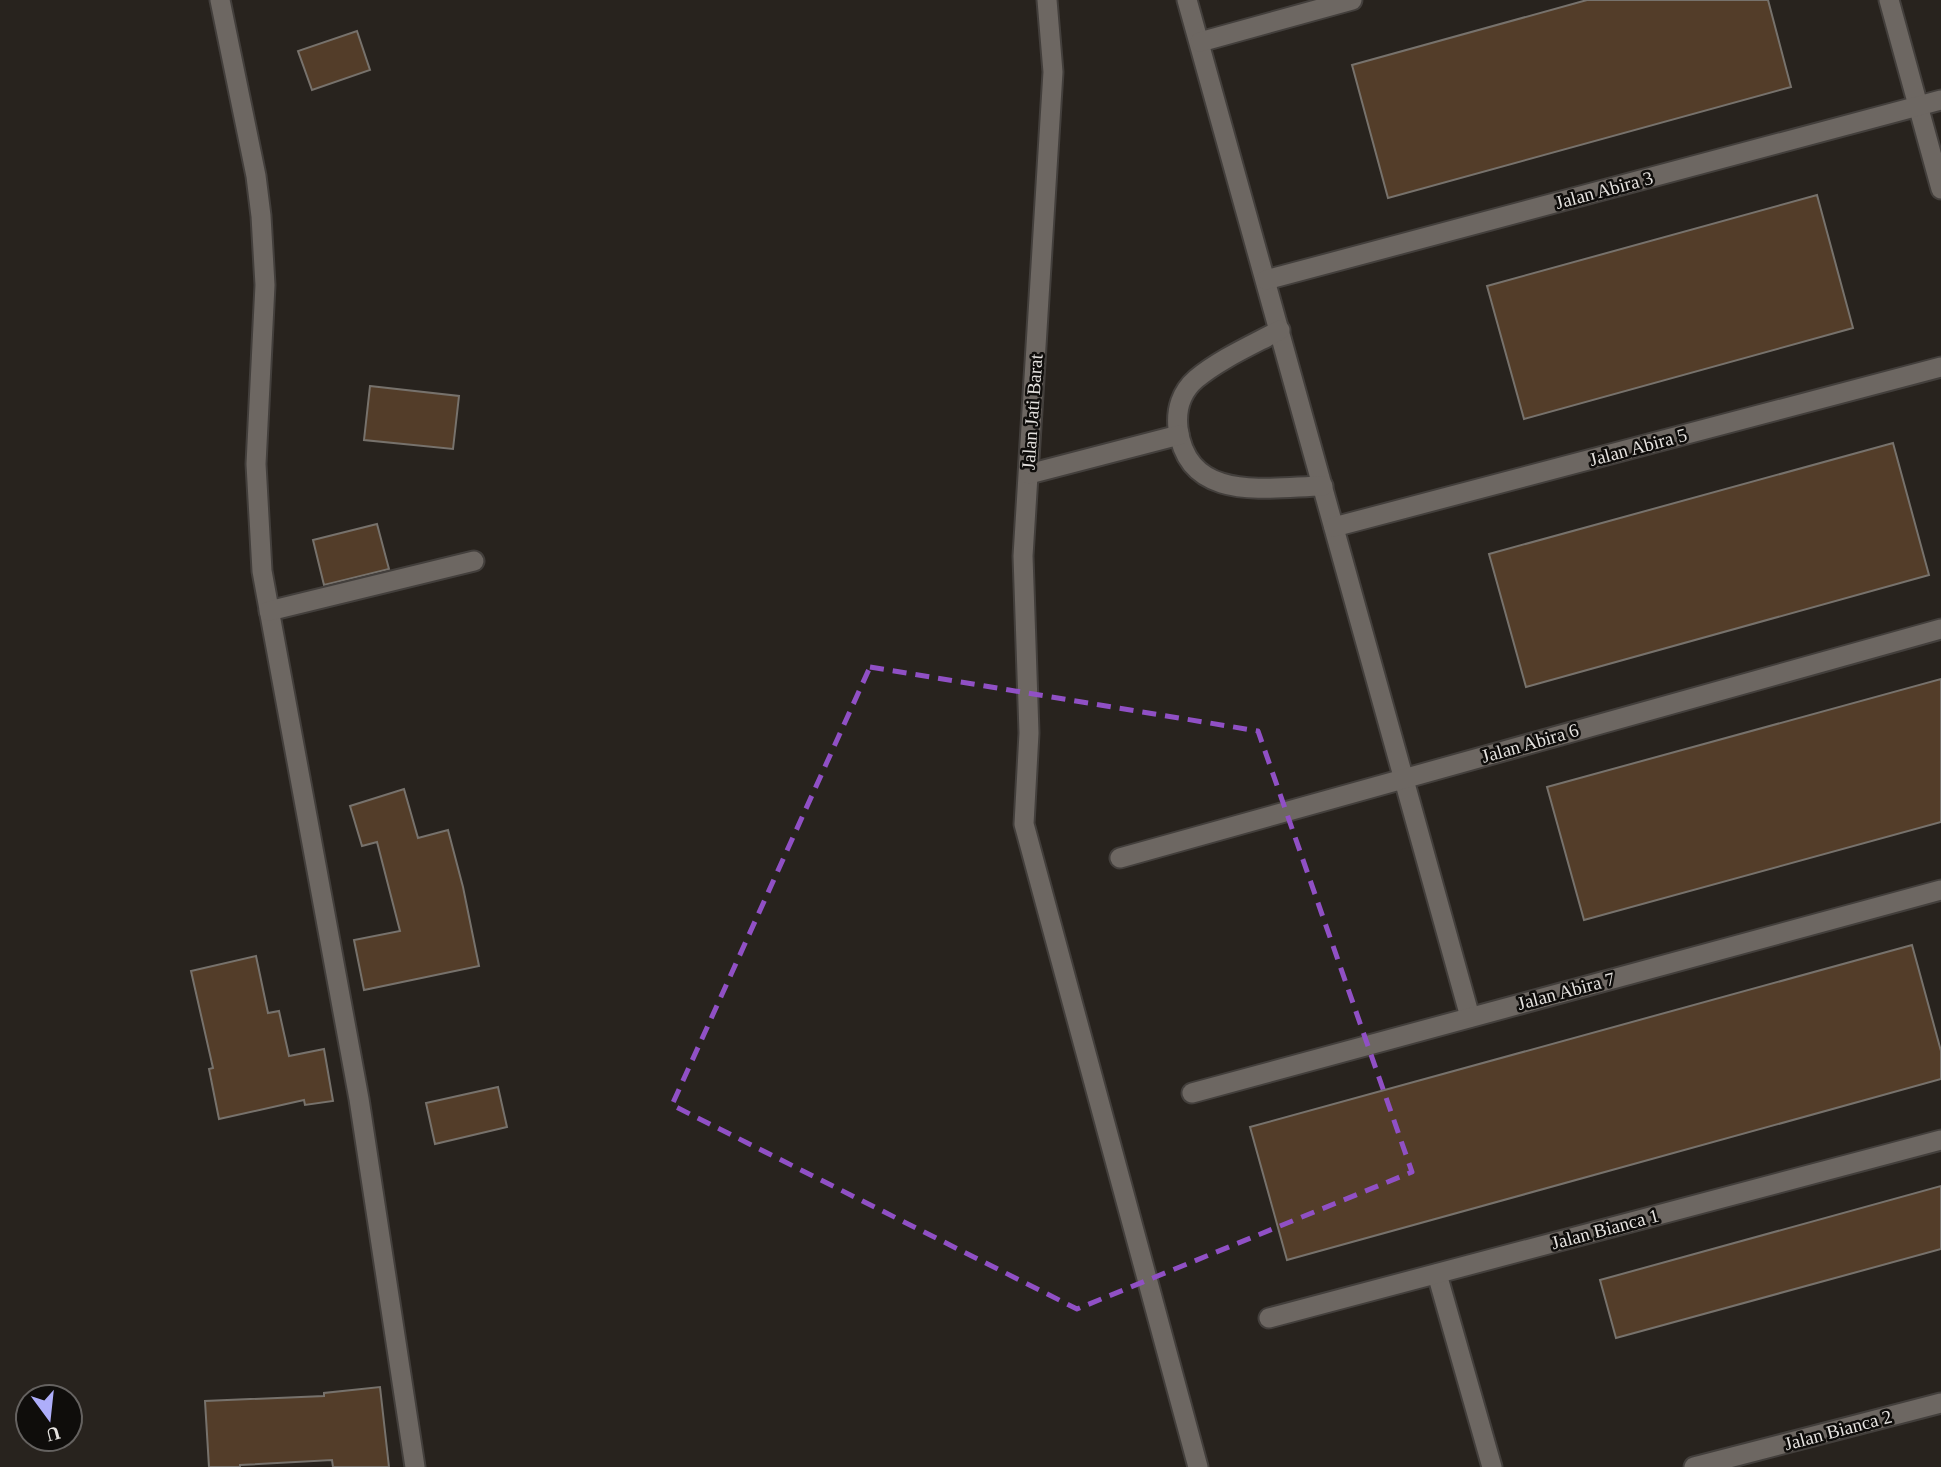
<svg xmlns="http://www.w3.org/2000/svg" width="1941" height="1467" font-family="'Times New Roman',serif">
	<rect width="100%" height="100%" fill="#28231e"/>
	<g fill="#533d29" stroke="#77726c" stroke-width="2">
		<path d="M1587,0H1768L1791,87L1388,198L1352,65Z"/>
		<path d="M357,31L370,70L312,90L298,51Z"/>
		<path d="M1817,195L1853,328L1524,419L1487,286Z"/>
		<path d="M370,386L459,396L453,449L364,440Z"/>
		<path d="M1893,443L1929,575L1526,687L1489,554Z"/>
		<path d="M377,524L389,569L324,585L313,540Z"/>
		<path d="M1941,679V822L1584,920L1547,787Z"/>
		<path d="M404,789L418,838L448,830L463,887L479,966L364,990L354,940L400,931L377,842L362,846L350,806Z"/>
		<path d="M1912,945L1941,1051V1079L1287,1260L1250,1127Z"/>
		<path d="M256,956L268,1013L279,1011L289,1056L324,1049L333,1101L305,1105L304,1100L219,1119L209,1069L213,1068L191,971Z"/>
		<path d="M498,1087L507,1127L435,1144L426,1103Z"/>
		<path d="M1941,1186V1249L1616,1338L1600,1280Z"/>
		<path d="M380,1387L389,1467H333L332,1460L240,1465V1467H209L205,1401L324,1396V1393Z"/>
	</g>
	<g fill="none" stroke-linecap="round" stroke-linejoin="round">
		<defs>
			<g id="minor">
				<path d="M220,0L256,176L261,216L265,285L256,464L262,571L359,1099L415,1467"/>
				<path d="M1047,0L1053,72L1023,556L1029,733L1024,824L1198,1467"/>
				<path d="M1187,0L1470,1017"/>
				<path d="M1889,0L1941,189"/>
				<path d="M1200,42L1352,0"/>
				<path d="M1266,280L1941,100"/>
				<path d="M1280,330C1252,345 1220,359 1196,379C1181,392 1176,410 1178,428C1188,504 1267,487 1323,486"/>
				<path d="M1029,474L1179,435"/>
				<path d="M1334,527L1941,367"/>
				<path d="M269,611L474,561"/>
				<path d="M1120,858L1941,629"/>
				<path d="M1192,1093L1941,890"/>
				<path d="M1437,1274L1492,1467"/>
				<path d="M1269,1318L1941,1140"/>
				<path d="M1694,1467L1941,1403"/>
			</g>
		</defs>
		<use href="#minor" stroke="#433f3c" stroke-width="23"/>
		<use href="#minor" stroke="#6d6762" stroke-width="19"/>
	</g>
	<path fill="none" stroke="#9050c5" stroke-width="5" stroke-dasharray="14 9" stroke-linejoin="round" d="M870,667L1258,731L1412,1172L1077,1309L672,1105Z"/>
	<g text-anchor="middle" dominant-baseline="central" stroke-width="5" stroke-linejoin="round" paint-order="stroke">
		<g font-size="19" fill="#e5e2df" stroke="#0f0d0b">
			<text transform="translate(1604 190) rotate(-15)">Jalan Abira 3</text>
			<text transform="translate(1032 412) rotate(-86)">Jalan Jati Barat</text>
			<text transform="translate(1638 447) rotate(-15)">Jalan Abira 5</text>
			<text transform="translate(1530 743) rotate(-16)">Jalan Abira 6</text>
			<text transform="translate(1566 991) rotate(-15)">Jalan Abira 7</text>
			<text transform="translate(1605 1229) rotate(-15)">Jalan Bianca 1</text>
			<text transform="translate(1838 1430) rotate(-15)">Jalan Bianca 2</text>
		</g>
	</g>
	<g transform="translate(49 1418) rotate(165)"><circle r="33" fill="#0f0d0b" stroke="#656260" stroke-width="2"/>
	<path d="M0-5L12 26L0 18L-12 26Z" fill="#aeaefa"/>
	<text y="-10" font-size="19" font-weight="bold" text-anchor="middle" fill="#e5e2df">U</text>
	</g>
</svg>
